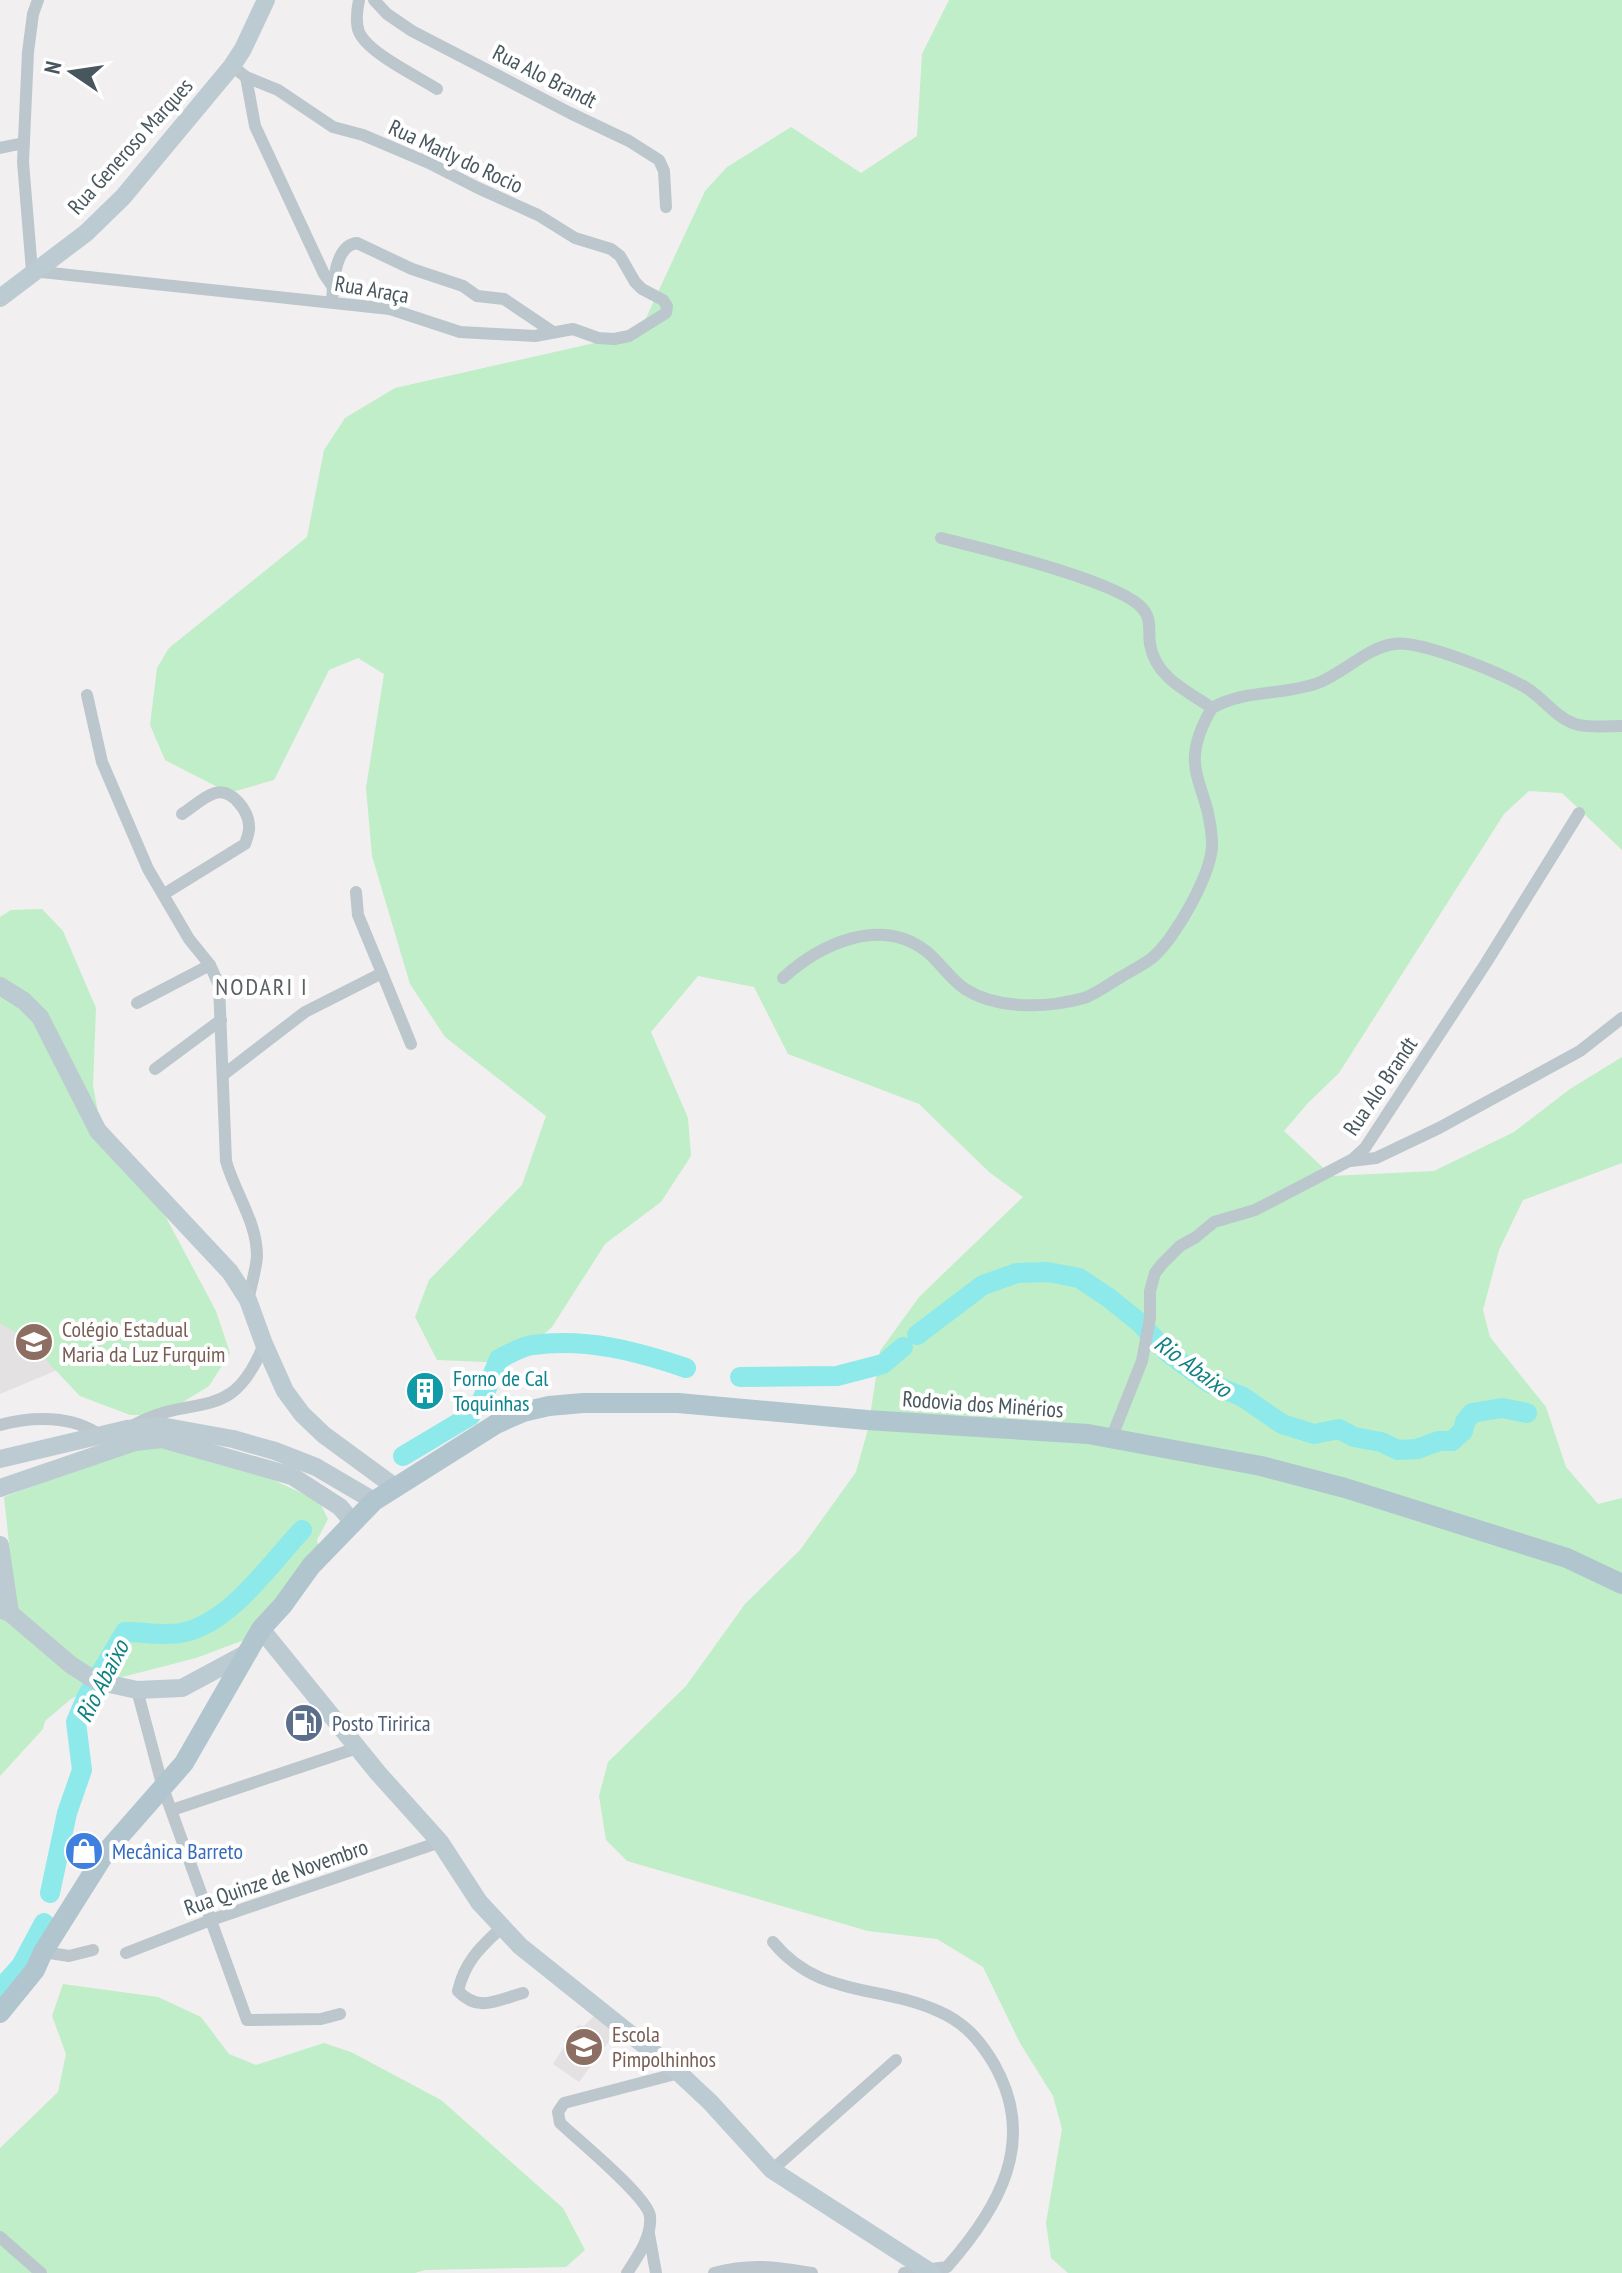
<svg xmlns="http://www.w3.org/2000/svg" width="1622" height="2273" font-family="'PT Sans Narrow',sans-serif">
	<rect width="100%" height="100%" fill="#f2eff0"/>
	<g fill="#e3e1e2">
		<path d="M0,1321L74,1363L0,1394Z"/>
		<path d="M596,2014L617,2030L579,2082L553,2064L578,2025L584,2026Z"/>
	</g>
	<g fill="#bfeec8">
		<path d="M949,0H1622V850L1562,793L1529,791L1504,814L1339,1073L1308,1103L1284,1131L1332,1176L1434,1171L1514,1132L1570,1089L1622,1057V1163L1523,1200L1499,1250L1483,1310L1490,1337L1546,1407L1566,1467L1598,1504L1622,1498V2273H1068L1051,2258L1046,2223L1062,2129L1053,2096L1020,2043L983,1967L937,1939L868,1931L627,1861L606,1840L599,1796L608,1762L686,1686L745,1604L800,1550L856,1472L868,1429L880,1351L919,1297L1023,1197L989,1172L919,1104L788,1054L754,987L698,976L651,1032L688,1118L691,1156L661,1202L605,1244L552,1327L511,1363L437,1360L415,1317L429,1280L522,1185L546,1116L445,1037L410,984L372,856L366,788L384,674L358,658L329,670L274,780L229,793L165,760L150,725L157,668L169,648L307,537L324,450L345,418L395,388L639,333L705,191L727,167L791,127L861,173L917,136L922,54Z"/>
		<path d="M42,909L63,931L96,1008L93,1085L99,1118L139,1167L216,1311L230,1353L209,1386L162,1415H130L80,1396L25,1338L0,1323V917L11,910Z"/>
		<path d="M150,1442L251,1470L319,1501L328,1519L317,1540L319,1549L244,1640L196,1658L103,1682L71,1699L45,1721L43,1729L0,1776V1616L10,1552L4,1497Z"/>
		<path d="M63,1984L158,1997L201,2017L229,2054L256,2065L324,2043L351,2052L441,2100L563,2208L585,2250L566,2267L425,2270L415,2273H0V2148L58,2092L66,2054L52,2016Z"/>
	</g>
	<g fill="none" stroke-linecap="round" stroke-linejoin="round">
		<g stroke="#8de9ea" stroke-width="20">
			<path d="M917,1335L983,1285L1017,1273L1048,1272L1079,1278L1109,1298L1140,1323L1167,1352L1209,1383L1243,1397L1282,1424L1314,1434L1339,1429L1354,1437L1381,1442L1398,1450L1417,1449L1439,1441H1452L1463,1431L1465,1422L1472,1413L1502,1408L1527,1413"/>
			<path d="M740,1377L837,1376L883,1364L903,1347"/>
			<path d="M403,1456L470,1416L482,1400L499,1359C509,1354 522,1346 533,1345C587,1338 636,1351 686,1368"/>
			<path d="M50,1893L67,1813L82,1770L76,1722L87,1696L125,1632C143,1632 164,1636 181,1633C230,1624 269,1565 302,1530"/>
			<path d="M0,1989L21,1966L44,1923"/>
		</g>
		<g stroke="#bbc7cc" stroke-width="12">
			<path d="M38,0L33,14L28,52L23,162L32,271L390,309L460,332L535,336L573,329L598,338L614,339L629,336L666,313L667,306L663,300L642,289L635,282L620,256L611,249L575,238L538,215L478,188L429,163L363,135L333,127L278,90L246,77L232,66"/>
			<path d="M359,0C357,10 355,22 359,32C368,53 417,76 437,89"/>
			<path d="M374,0L387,14L412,31L570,113L629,141L659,160L664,171L666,207"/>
			<path d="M246,77L255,126L324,274L333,287"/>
			<path d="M0,148L24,143"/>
			<path d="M332,301C333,284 335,245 357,243L412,269L463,286L477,296L504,299L553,332"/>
			<path d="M941,538C980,548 1121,581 1143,609C1152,620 1148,630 1150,644C1155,677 1187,691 1212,708"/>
			<path d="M87,695L102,762L148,869L189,939L210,965L219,985L226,1161C235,1193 257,1222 257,1256C256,1270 251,1286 248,1300"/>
			<path d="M164,894L245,844C247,838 250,832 249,825C248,811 232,788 215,793C204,796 192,808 182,814"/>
			<path d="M382,973L411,1044"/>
			<path d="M783,978C820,944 880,916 926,951C940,962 950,979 965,989C998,1010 1048,1008 1084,998C1096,994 1109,984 1121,977C1131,971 1143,965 1152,958C1175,939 1214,871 1212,841C1209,781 1175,771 1212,708C1244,689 1283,696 1318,683C1344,673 1365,649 1393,644C1419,639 1500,673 1525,687C1544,698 1557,720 1579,725C1593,728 1608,726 1622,726"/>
			<path d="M137,1003L210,965"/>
			<path d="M155,1069L221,1020"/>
			<path d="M223,1075L305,1012L382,973L358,915L356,892"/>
			<path d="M1351,1161L1376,1158L1439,1128L1580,1051L1622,1018"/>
			<path d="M0,1425C32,1416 73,1415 101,1436"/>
			<path d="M134,1425C195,1391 231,1427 264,1344"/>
			<path d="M1111,1439L1142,1361L1150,1318V1291L1155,1273L1162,1264L1180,1246L1196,1237L1214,1222L1255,1210L1353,1159L1365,1148L1486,963L1579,813"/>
			<path d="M137,1690L163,1788L247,2020L321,2019L340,2014"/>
			<path d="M172,1810L357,1748"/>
			<path d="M501,1928C480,1948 465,1961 458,1991C479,2013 497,2000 523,1993"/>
			<path d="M773,1942C819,1998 877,1984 938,2011C964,2022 980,2040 994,2064C1038,2141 999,2208 947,2267L904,2273"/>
			<path d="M43,1952L69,1956L93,1950"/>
			<path d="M126,1953L211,1920L440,1842"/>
			<path d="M772,2170L896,2060"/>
			<path d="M649,2234L656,2273"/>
			<path d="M0,2237L41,2273"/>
			<path d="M627,2273C638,2256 652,2237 650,2216C647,2196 577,2139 560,2123L558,2112L564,2103L679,2073"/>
			<path d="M714,2273C751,2263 775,2267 812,2273"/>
		</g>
		<g stroke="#bccad1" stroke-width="18">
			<path d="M0,298L86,233L123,197L232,66L243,49L266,0"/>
			<path d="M0,986L24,1001L40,1017L98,1131L230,1272L248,1300L264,1344L285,1391L302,1414L324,1435L395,1487"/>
			<path d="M0,1459L127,1429L161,1426L233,1439L275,1451L316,1467L374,1501"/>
			<path d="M0,1488L135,1442L162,1439L292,1476L340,1507L352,1521"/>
			<path d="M0,1545L10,1613"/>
			<path d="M0,1609L10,1613L71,1665L96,1681L137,1690L182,1688L249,1652"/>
			<path d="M261,1629L378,1773L440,1842L479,1902L520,1946L679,2073L710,2102L772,2170L932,2273"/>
		</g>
		<path stroke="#b0c5cd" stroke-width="20" d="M0,2013L35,1970L43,1952L106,1852L184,1763L261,1629L283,1605L311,1566L374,1501L496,1424L523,1412L549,1406L583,1403H678L867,1420L1088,1434L1261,1466L1345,1488L1567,1558L1622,1584"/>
	</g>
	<defs>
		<symbol id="school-disc" viewBox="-11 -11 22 22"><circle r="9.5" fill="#8d6e63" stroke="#fff"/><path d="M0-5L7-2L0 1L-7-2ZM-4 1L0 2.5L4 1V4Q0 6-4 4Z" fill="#fff"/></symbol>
		<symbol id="building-disc" viewBox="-11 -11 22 22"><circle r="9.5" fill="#0f9aa8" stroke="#fff"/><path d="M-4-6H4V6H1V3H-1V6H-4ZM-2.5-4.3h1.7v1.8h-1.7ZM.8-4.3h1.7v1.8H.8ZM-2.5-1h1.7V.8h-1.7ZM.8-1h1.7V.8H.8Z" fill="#fff"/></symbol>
		<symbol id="fuel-disc" viewBox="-11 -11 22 22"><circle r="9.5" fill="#5c6f8a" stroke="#fff"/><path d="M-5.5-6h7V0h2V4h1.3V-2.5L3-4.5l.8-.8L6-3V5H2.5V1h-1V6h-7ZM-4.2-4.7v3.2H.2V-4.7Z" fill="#fff"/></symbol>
		<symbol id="shop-disc" viewBox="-11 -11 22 22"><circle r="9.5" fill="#3f7fe0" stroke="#fff"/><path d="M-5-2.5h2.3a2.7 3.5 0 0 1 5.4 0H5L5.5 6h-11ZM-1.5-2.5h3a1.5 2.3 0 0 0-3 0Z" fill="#fff"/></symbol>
	</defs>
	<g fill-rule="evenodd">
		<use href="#school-disc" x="12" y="1320" width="44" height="44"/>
		<use href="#building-disc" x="403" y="1369" width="44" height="44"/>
		<use href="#fuel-disc" x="282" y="1701" width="44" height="44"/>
		<use href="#shop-disc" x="62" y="1829" width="44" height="44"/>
		<use href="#school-disc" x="562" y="2025" width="44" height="44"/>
	</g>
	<g text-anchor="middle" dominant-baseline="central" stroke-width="8" stroke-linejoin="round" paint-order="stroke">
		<g font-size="22" fill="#48575d" stroke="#fff">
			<text transform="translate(545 76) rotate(27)">Rua Alo Brandt</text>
			<text transform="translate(130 146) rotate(-48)">Rua Generoso Marques</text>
			<text transform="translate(456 156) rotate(25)">Rua Marly do Rocio</text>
			<text transform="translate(372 289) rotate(10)">Rua Araça</text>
			<text transform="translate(1380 1086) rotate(-56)">Rua Alo Brandt</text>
			<text transform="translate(983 1404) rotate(4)">Rodovia dos Minérios</text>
			<text transform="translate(276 1877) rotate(-19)">Rua Quinze de Novembro</text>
		</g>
		<g font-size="22" fill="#785e54" stroke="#fff" text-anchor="start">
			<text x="62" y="1329">Colégio Estadual<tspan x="62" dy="25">Maria da Luz Furquim</tspan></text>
			<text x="612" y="2034">Escola<tspan x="612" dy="25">Pimpolhinhos</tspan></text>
		</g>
		<g font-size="22" fill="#0d838f" stroke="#fff" text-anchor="start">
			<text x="453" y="1378">Forno de Cal<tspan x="453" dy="25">Toquinhas</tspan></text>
		</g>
		<g font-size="22" fill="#4e5e75" stroke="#fff" text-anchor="start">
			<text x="332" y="1723">Posto Tiririca</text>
		</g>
		<g font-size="22" fill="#366cbe" stroke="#fff" text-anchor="start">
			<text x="112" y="1851">Mecânica Barreto</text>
		</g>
		<g font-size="24" letter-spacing="2" fill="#5c6164" stroke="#fff">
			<text x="262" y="986">NODARI I</text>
		</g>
		<g font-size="24" font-style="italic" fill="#108182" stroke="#fff">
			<text transform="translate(1193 1366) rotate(36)">Rio Abaixo</text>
			<text transform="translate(102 1681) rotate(-63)">Rio Abaixo</text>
		</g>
	</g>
	<g transform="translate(72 72) rotate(283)" stroke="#ffffff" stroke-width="6" paint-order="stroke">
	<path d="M0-6L14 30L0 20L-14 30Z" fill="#48575d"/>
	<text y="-12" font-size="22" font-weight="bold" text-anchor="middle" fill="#48575d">N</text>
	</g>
</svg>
